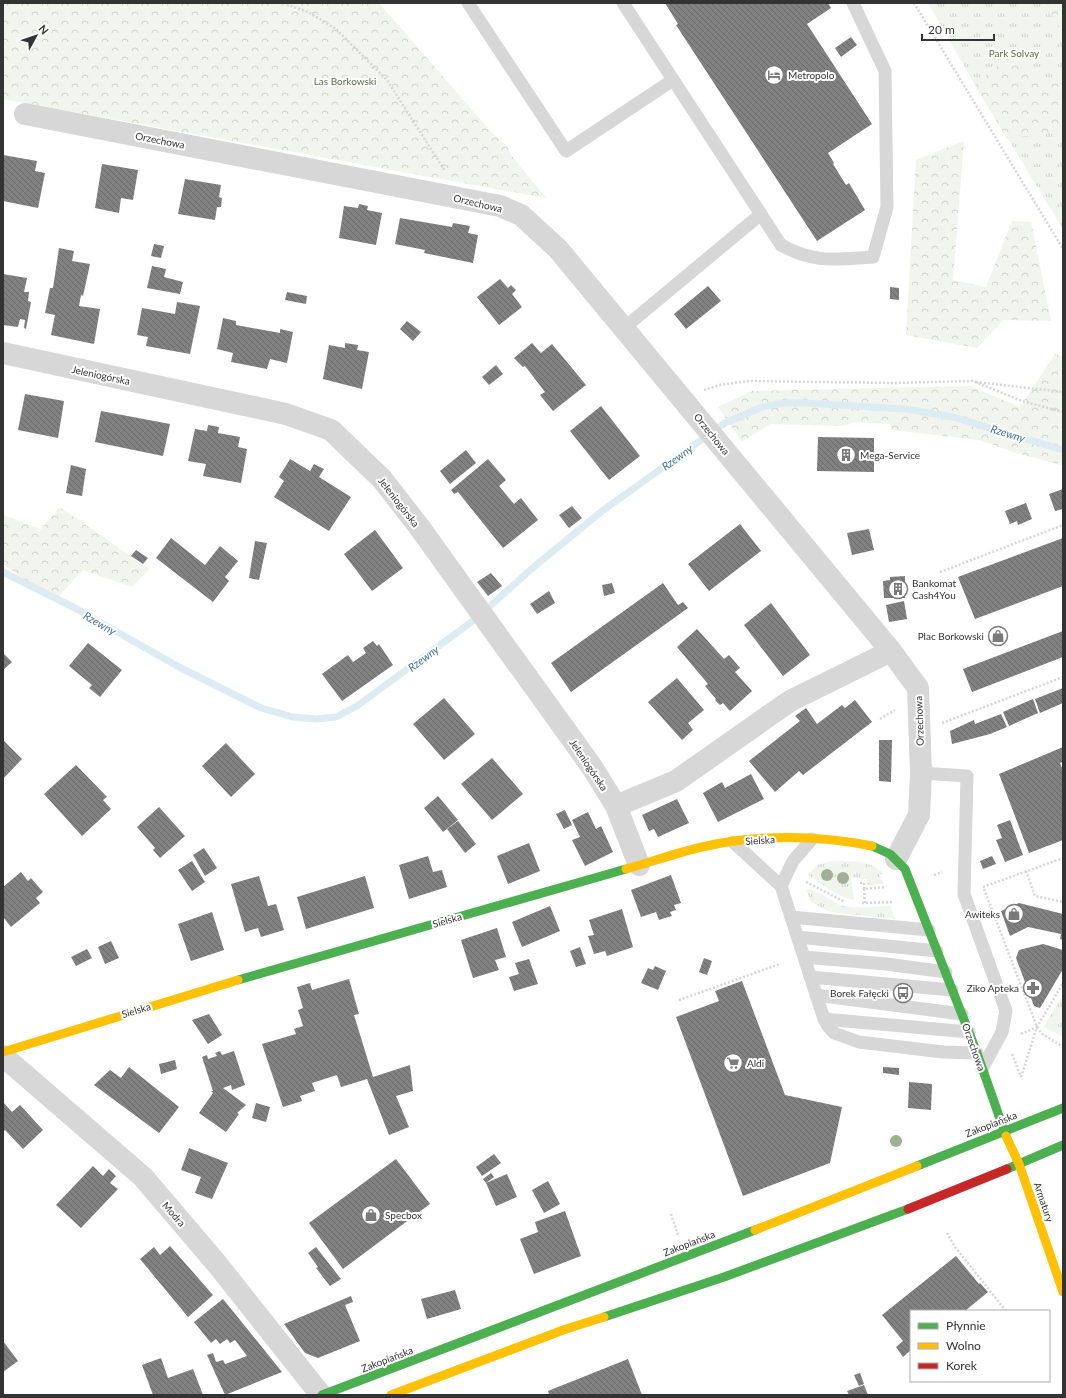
<svg xmlns="http://www.w3.org/2000/svg" width="1066" height="1398" font-family="Lato,sans-serif">
	<defs>
		<pattern id="grass-tufts" width="24" height="20" patternUnits="userSpaceOnUse"><rect width="24" height="20" fill="#f1f5ed"/><path d="M3 7l-1-3M5 7V3M7 7l1-3M15 17l-1-3M17 17v-4M19 17l1-3" fill="none" stroke="#cfd2cc"/></pattern>
		<pattern id="forest-crowns" width="20" height="18" patternUnits="userSpaceOnUse"><rect width="20" height="18" fill="#f1f5ed"/><path d="M2 6a3 3 0 1 1 6 0M12 15a3 3 0 1 1 6 0" fill="none" stroke="#cfd2cc"/></pattern>
		<pattern id="building-back-hatch" width="6" height="6" patternUnits="userSpaceOnUse"><rect width="6" height="6" fill="#818181"/><path d="M-1 5l2 2M0 0l6 6M5-1l2 2" fill="none" stroke="#6a6a6a"/></pattern>
	</defs>
	<rect width="100%" height="100%" fill="#fff"/>
	<g fill="url(#grass-tufts)">
		<path d="M928,3H1063V229L975,85Z"/>
		<path d="M833,861C849,861 871,860 883,873L879,875L884,884L867,885V879L851,878L854,900L840,896L808,875L817,865Z"/>
		<path d="M806,889C819,890 829,900 840,905C855,910 875,906 890,906L895,919L830,912L811,902Z"/>
		<path d="M1063,994V1037L1044,1027Z"/>
	</g>
	<g fill="url(#forest-crowns)">
		<path d="M3,3H379L493,134L507,146L511,155L546,198L3,99Z"/>
		<path d="M1047,3H1063V30L1053,20Z"/>
		<path d="M1014,52L1039,80L1063,84V130L1007,139L975,85Z"/>
		<path d="M964,141L953,280L986,287L1012,221L1031,222L1051,321L1003,320L977,348L906,335L916,160Z"/>
		<path d="M1055,354L1063,357L1062,465L1016,453L979,440L892,430L890,424L855,422L842,426L770,424L742,442L718,407L752,391L970,386L1020,407Z"/>
		<path d="M60,507L149,569L132,587L83,570L54,601L3,564V515L41,529Z"/>
	</g>
	<g fill="none" stroke-linecap="round" stroke-linejoin="round">
		<path stroke="#ddebf3" stroke-width="7" d="M3,572L73,607L179,667L261,708L293,717L316,719L336,717L357,706L474,620L535,566L602,511L725,423L762,407L784,403H804L905,409L953,417L1063,450"/>
	</g>
	<g fill="url(#building-back-hatch)">
		<path d="M665,3H828L831,8L807,24L872,124L828,153L834,163L833,164L846,185L849,183L865,210L817,241L676,25L678,24Z"/>
		<path d="M851,37L857,45L841,57L835,48Z"/>
		<path d="M3,155L37,161L35,171L45,173L38,208L3,201Z"/>
		<path d="M102,164L138,170L133,200L121,198L119,213L95,208Z"/>
		<path d="M185,179L221,185L219,197L222,198L221,207H217L215,220L178,214Z"/>
		<path d="M359,204L368,206L367,210L382,213L376,245L339,238L344,206L358,208Z"/>
		<path d="M400,218L452,227L453,223L470,226L468,233L478,235L473,263L424,253L425,250L395,244Z"/>
		<path d="M154,244L164,246L161,258L151,256Z"/>
		<path d="M59,248L74,251L72,261L90,264L83,296L81,295L79,306L100,309L94,344L51,335L55,315L45,313L50,288H53Z"/>
		<path d="M152,266L166,269L164,277L183,282L180,294L147,288Z"/>
		<path d="M3,274L27,278L24,292H29L28,301L31,302L26,329L24,328L25,320L20,319L18,327L3,325Z"/>
		<path d="M500,279L508,288L511,285L516,290L512,294L522,307L499,325L477,297Z"/>
		<path d="M708,286L721,301L686,329L674,314Z"/>
		<path d="M890,287L899,288V300L890,299Z"/>
		<path d="M287,292L307,296L306,304L285,300Z"/>
		<path d="M177,302L200,306L190,354L146,346L148,337L137,335L142,308L175,314Z"/>
		<path d="M223,318L236,321V325L280,333V329L293,332L287,363L270,359L267,369L231,362L233,353L217,349Z"/>
		<path d="M407,321L421,332L413,341L400,329Z"/>
		<path d="M345,343L358,345L357,350L369,352L362,389L323,379L329,345L345,348Z"/>
		<path d="M532,343L541,353L552,344L586,385L553,411L540,395L545,392L525,366L523,367L514,358Z"/>
		<path d="M496,365L503,374L489,385L482,377Z"/>
		<path d="M25,394L64,401L58,438L18,430Z"/>
		<path d="M601,406L640,456L609,480L570,431Z"/>
		<path d="M101,411L170,424L163,456L95,442Z"/>
		<path d="M208,425L219,427L218,433L240,437L238,447L247,449L241,483L203,476L206,464L188,461L195,429L207,431Z"/>
		<path d="M818,437L874,438V472L817,471Z"/>
		<path d="M466,450L476,463L450,484L440,471Z"/>
		<path d="M290,459L310,471L314,464L324,469L319,477L351,497L329,531L274,497L284,481L279,477Z"/>
		<path d="M488,459L506,480L499,486L514,504L521,498L538,520L503,548L458,492L454,494L451,490Z"/>
		<path d="M71,465L86,469L82,496L66,493Z"/>
		<path d="M1063,489V509L1055,511L1049,494Z"/>
		<path d="M1026,503L1032,519L1018,525L1017,521L1010,524L1005,511Z"/>
		<path d="M572,506L582,518L569,528L559,515Z"/>
		<path d="M740,524L761,551L709,591L688,564Z"/>
		<path d="M869,529L874,550L852,555L847,533Z"/>
		<path d="M375,530L403,568L372,591L344,554Z"/>
		<path d="M171,538L205,565L220,546L238,561L225,577L229,581L213,602L156,558Z"/>
		<path d="M1063,538V586L975,619L958,577Z"/>
		<path d="M255,541L267,543L259,580L249,578Z"/>
		<path d="M136,550L148,558L143,564L131,556Z"/>
		<path d="M491,573L502,586L488,596L477,582Z"/>
		<path d="M905,576V598H884L883,581L890,580V577Z"/>
		<path d="M612,583L615,593L604,596L602,585Z"/>
		<path d="M663,583L678,605L683,602L688,608L571,692L551,663Z"/>
		<path d="M549,591L555,603L537,614L530,604Z"/>
		<path d="M904,601L907,619L889,622L886,605Z"/>
		<path d="M771,603L810,655L783,676L744,625Z"/>
		<path d="M697,629L724,659L729,655L740,668L735,672L752,691L730,711L723,703L720,705L715,700L716,699L705,686L708,684L677,647Z"/>
		<path d="M1063,631V657L972,692L963,669Z"/>
		<path d="M373,641L377,646L379,644L393,665L342,701L322,674L348,655L353,662L366,653L363,648Z"/>
		<path d="M88,643L122,670L100,697L89,688L92,685L69,666Z"/>
		<path d="M3,653L12,662L3,670Z"/>
		<path d="M677,678L704,710L688,723L693,730L682,740L648,702Z"/>
		<path d="M1063,688V703L1040,713L1035,699Z"/>
		<path d="M444,698L475,734L444,760L413,724Z"/>
		<path d="M1033,699L1038,713L1009,726L1003,712Z"/>
		<path d="M855,700L872,722L803,775L799,771L775,792L749,761L800,721L795,716L806,708L817,724L842,705L845,708Z"/>
		<path d="M1001,714L1007,727L990,734L952,744L950,731L974,720L975,724Z"/>
		<path d="M3,740L22,759L3,779Z"/>
		<path d="M879,740H892L891,782L879,781Z"/>
		<path d="M226,743L255,774L231,797L202,766Z"/>
		<path d="M1063,747V762L1060,763L1063,771V840L1029,853L999,774Z"/>
		<path d="M492,758L523,794L492,820L461,784Z"/>
		<path d="M76,765L107,797L103,800L111,809L82,836L44,794Z"/>
		<path d="M751,774L764,799L718,822L703,793L722,782L725,788Z"/>
		<path d="M438,796L458,820L443,832L424,808Z"/>
		<path d="M677,799L689,823L658,837L654,829L649,831L642,815Z"/>
		<path d="M159,807L185,836L160,858L153,850L155,848L137,827Z"/>
		<path d="M565,810L572,825L564,829L556,814Z"/>
		<path d="M588,812L596,829L601,826L613,852L585,866L572,840L580,837L572,820Z"/>
		<path d="M1010,820L1023,855L1005,862L996,840L1002,838L997,825Z"/>
		<path d="M458,821L476,844L465,853L447,829Z"/>
		<path d="M529,843L540,871L508,884L497,856Z"/>
		<path d="M204,848L217,868L205,876L193,855Z"/>
		<path d="M428,856L433,872L442,870L447,887L409,899L399,865Z"/>
		<path d="M992,856L996,864L983,869L980,861Z"/>
		<path d="M192,861L205,882L192,891L178,870Z"/>
		<path d="M21,872L28,881L31,878L43,892L36,898L40,903L11,927L3,917V887Z"/>
		<path d="M671,875L681,903L674,905L676,910L670,912L672,916L665,918L659,920L656,912L641,917L631,890Z"/>
		<path d="M259,876L268,906L276,904L284,930L261,937L258,928L245,932L231,884Z"/>
		<path d="M365,876L374,908L306,929L297,897Z"/>
		<path d="M1019,903L1063,914V940L1060,939L1061,934L1028,927L1010,936L1001,911Z"/>
		<path d="M550,906L560,931L522,947L512,922Z"/>
		<path d="M622,909L633,947L607,956L605,951L594,954L588,936L594,935L589,920Z"/>
		<path d="M212,912L224,950L191,961L178,924Z"/>
		<path d="M497,928L506,957L495,960L499,970L473,978L461,940Z"/>
		<path d="M111,941L119,958L105,964L98,947Z"/>
		<path d="M1043,944L1063,950V969L1040,1008L1034,1006L1016,958L1019,950Z"/>
		<path d="M580,947L586,964L576,967L570,951Z"/>
		<path d="M87,949L92,958L76,966L71,957Z"/>
		<path d="M704,958L712,961L707,975L699,972Z"/>
		<path d="M529,959L538,984L514,991L509,977L519,974L515,963Z"/>
		<path d="M655,966L666,971L658,990L641,983L648,968L653,970Z"/>
		<path d="M349,979L359,1014L354,1015L373,1077L410,1065L413,1091L396,1096L409,1127L389,1135L367,1079L341,1087L337,1075L312,1083L315,1091L300,1096L302,1101L283,1107L262,1044L296,1034L294,1029L303,1026L298,1010L303,1008L297,987L310,983L312,990Z"/>
		<path d="M742,981L785,1095L842,1107L830,1163L743,1196L676,1017L719,1001L715,991Z"/>
		<path d="M209,1014L222,1035L208,1044L192,1020Z"/>
		<path d="M220,1051L222,1055L234,1051L245,1085L232,1090L231,1085L223,1088L246,1105L237,1113L239,1114L226,1132L199,1113L213,1093L211,1091H213L202,1057L207,1055L208,1059L217,1056L215,1053Z"/>
		<path d="M175,1060L177,1069L161,1074L159,1064Z"/>
		<path d="M129,1067L179,1107L159,1133L94,1085L110,1070L121,1078Z"/>
		<path d="M883,1067L899,1068V1075L883,1073Z"/>
		<path d="M909,1082L932,1084L931,1110L908,1108Z"/>
		<path d="M3,1102L12,1112L20,1105L43,1130L23,1149L5,1130L3,1133Z"/>
		<path d="M256,1103L270,1107L266,1122L252,1118Z"/>
		<path d="M189,1148L228,1163L212,1199L195,1193L201,1177L181,1170Z"/>
		<path d="M494,1154L501,1163L482,1176L476,1167Z"/>
		<path d="M396,1159L430,1204L343,1269L309,1223Z"/>
		<path d="M93,1166L103,1176L109,1169L116,1176L110,1183L118,1189L81,1228L56,1205Z"/>
		<path d="M491,1173L494,1177L486,1183L483,1179Z"/>
		<path d="M507,1174L517,1197L496,1206L486,1183Z"/>
		<path d="M548,1181L560,1204L544,1213L532,1190Z"/>
		<path d="M565,1211L581,1256L534,1274L520,1239L538,1232L535,1222Z"/>
		<path d="M170,1246L213,1295L188,1317L140,1259L154,1247L160,1255Z"/>
		<path d="M316,1247L341,1279L330,1286L316,1268L318,1267L308,1253Z"/>
		<path d="M956,1256L979,1284L980,1283L988,1292L965,1311H911V1350L903,1357L896,1347L903,1341L882,1315Z"/>
		<path d="M455,1290L461,1309L427,1319L421,1299Z"/>
		<path d="M351,1296L353,1302L345,1305L360,1341L318,1358L305,1353L284,1324Z"/>
		<path d="M223,1299L282,1372L225,1395L207,1355L213,1353L216,1362L223,1360L225,1364L247,1356L235,1340L230,1343L227,1339L220,1344L216,1339L211,1343L194,1322Z"/>
		<path d="M3,1341L18,1361L3,1372Z"/>
		<path d="M161,1358L168,1378L193,1369L203,1395H153L142,1365Z"/>
		<path d="M628,1359L642,1395H546L549,1394L548,1391Z"/>
		<path d="M860,1373L864,1384L859,1386L854,1375Z"/>
		<path d="M864,1385L868,1395H849L847,1391Z"/>
	</g>
	<g fill="none" stroke-linecap="round" stroke-linejoin="round">
		<g stroke="#d6d6d6" stroke-width="2.5" stroke-dasharray="2 2" stroke-linecap="butt">
			<path d="M283,3L308,12L336,29L387,80L445,171"/>
			<path d="M914,3L1063,249"/>
			<path d="M976,382L1063,392"/>
			<path d="M704,390L719,385L749,381L893,383L973,381L1022,401L1063,412"/>
			<path d="M940,572L1063,525"/>
			<path d="M880,719L895,710"/>
			<path d="M942,723L1063,677"/>
			<path d="M1026,871L1035,896L1063,902"/>
			<path d="M934,875L942,872"/>
			<path d="M806,882L845,902"/>
			<path d="M860,883H864V889L886,887"/>
			<path d="M983,887L1063,858"/>
			<path d="M864,889L865,903"/>
			<path d="M984,889L1037,1027L1042,1034L1063,1047"/>
			<path d="M862,903L892,902"/>
			<path d="M679,1000L780,964"/>
			<path d="M1021,1034L1037,1027"/>
			<path d="M1012,1054L1021,1077"/>
			<path d="M1021,1077L1037,1027L1063,983"/>
			<path d="M671,1214L678,1235"/>
			<path d="M947,1233L955,1247L1006,1311"/>
		</g>
		<g stroke="#d7d7d7" stroke-width="13">
			<path d="M468,3L566,151L673,80"/>
			<path d="M623,3L781,245C815,264 836,259 873,257L887,207L885,71L853,3"/>
			<path d="M624,328L761,214"/>
			<path d="M921,773L967,776L964,894L1006,1011L1002,1032L982,1069"/>
			<path d="M733,842L781,886L824,1019L828,1026L834,1033L859,1042L943,1052L977,1053"/>
			<path d="M781,886L793,861L812,839"/>
			<path d="M791,917L929,930"/>
			<path d="M798,937L937,951"/>
			<path d="M804,957L886,964L946,972"/>
			<path d="M810,977L952,990"/>
			<path d="M816,995L962,1014"/>
			<path d="M824,1019L969,1032"/>
		</g>
		<g stroke="#d7d7d7" stroke-width="22">
			<path d="M25,114L500,206L521,215L558,249L891,651L918,688L921,773L919,815L896,859"/>
			<path d="M3,353L286,414L331,430L382,479L420,528L592,767L616,806L639,865"/>
			<path d="M616,806L676,781L790,701L891,651"/>
			<path d="M3,1056L143,1177L217,1264L321,1395"/>
		</g>
		<g stroke="#4caf50" stroke-width="9">
			<path d="M872,846L890,854L905,869L977,1053L1006,1136"/>
			<path d="M238,980L626,869"/>
			<path d="M917,1166L1063,1108"/>
			<path d="M1007,1169L1063,1145"/>
			<path d="M604,1317L724,1277L908,1209"/>
			<path d="M322,1395L755,1230"/>
		</g>
		<g stroke="#ffc107" stroke-width="9">
			<path d="M626,869C651,862 676,853 702,847C756,834 818,835 872,846"/>
			<path d="M3,1052L238,980"/>
			<path d="M1006,1136L1019,1164L1063,1292"/>
			<path d="M755,1230L917,1166"/>
			<path d="M391,1395L566,1329L604,1317"/>
		</g>
		<path stroke="#c62828" stroke-width="9" d="M908,1209L1007,1169"/>
	</g>
	<g fill="#a2b095">
		<circle cx="827" cy="875" r="6"/>
		<circle cx="843" cy="878" r="6"/>
		<circle cx="896" cy="1141" r="6"/>
	</g>
	<defs>
		<symbol id="hotel-ring" viewBox="-11 -11 22 22"><circle r="9.5" fill="#fff" stroke="#7a7a7a" stroke-width="1.5"/><path d="M-6-4.5h1.5V1H6V5H4.5V3h-9V5H-6ZM-4 0a1.8 1.8 0 1 1 3.6 0ZM.5 0V-2.5h3Q6-2.5 6 0Z" fill="#7a7a7a"/></symbol>
		<symbol id="building-ring" viewBox="-11 -11 22 22"><circle r="9.5" fill="#fff" stroke="#7a7a7a" stroke-width="1.5"/><path d="M-4-6H4V6H1V3H-1V6H-4ZM-2.5-4.3h1.7v1.8h-1.7ZM.8-4.3h1.7v1.8H.8ZM-2.5-1h1.7V.8h-1.7ZM.8-1h1.7V.8H.8Z" fill="#7a7a7a"/></symbol>
		<symbol id="shop-ring" viewBox="-11 -11 22 22"><circle r="9.5" fill="#fff" stroke="#7a7a7a" stroke-width="1.5"/><path d="M-5-2.5h2.3a2.7 3.5 0 0 1 5.4 0H5L5.5 6h-11ZM-1.5-2.5h3a1.5 2.3 0 0 0-3 0Z" fill="#7a7a7a"/></symbol>
		<symbol id="pharmacy-ring" viewBox="-11 -11 22 22"><circle r="9.5" fill="#fff" stroke="#7a7a7a" stroke-width="1.5"/><path d="M-2-6h4v4h4v4h-4v4h-4v-4h-4v-4h4Z" fill="#7a7a7a"/></symbol>
		<symbol id="bus-ring" viewBox="-11 -11 22 22"><circle r="9.5" fill="#fff" stroke="#7a7a7a" stroke-width="1.5"/><path d="M-5-6H5V4H4V6H2V4H-2V6H-4V4H-5ZM-3.5-4V0h7V-4ZM-3.5 1.2v1.5H-2V1.2ZM2 1.2v1.5H3.5V1.2Z" fill="#7a7a7a"/></symbol>
		<symbol id="supermarket-ring" viewBox="-11 -11 22 22"><circle r="9.5" fill="#fff" stroke="#7a7a7a" stroke-width="1.5"/><path d="M-6-5.5h2.5l.6 2H6L4.5 2H-2.5L-4.4-4H-6ZM-1.5 3.2a1.3 1.3 0 1 0 .1 0ZM3 3.2a1.3 1.3 0 1 0 .1 0Z" fill="#7a7a7a"/></symbol>
	</defs>
	<g fill-rule="evenodd">
		<use href="#hotel-ring" x="763" y="64" width="22" height="22"/>
		<use href="#building-ring" x="835" y="444" width="22" height="22"/>
		<use href="#building-ring" x="887" y="578" width="22" height="22"/>
		<use href="#shop-ring" x="987" y="625" width="22" height="22"/>
		<use href="#shop-ring" x="1003" y="903" width="22" height="22"/>
		<use href="#pharmacy-ring" x="1022" y="977" width="22" height="22"/>
		<use href="#bus-ring" x="892" y="982" width="22" height="22"/>
		<use href="#supermarket-ring" x="722" y="1052" width="22" height="22"/>
		<use href="#shop-ring" x="360" y="1204" width="22" height="22"/>
	</g>
	<g text-anchor="middle" dominant-baseline="central" stroke-width="4" stroke-linejoin="round" paint-order="stroke">
		<g font-size="10" fill="#56703f" stroke="#fff">
			<text x="1014" y="53">Park Solvay</text>
			<text x="345" y="81">Las Borkowski</text>
		</g>
		<g font-size="10" fill="#333" stroke="#fff" text-anchor="start">
			<text x="788" y="75">Metropolo</text>
			<text x="860" y="455">Mega-Service</text>
			<text x="912" y="583">Bankomat<tspan x="912" dy="12">Cash4You</tspan></text>
			<text x="984" y="636" text-anchor="end">Plac Borkowski</text>
			<text x="1000" y="914" text-anchor="end">Awiteks</text>
			<text x="1019" y="988" text-anchor="end">Ziko Apteka</text>
			<text x="889" y="993" text-anchor="end">Borek Fałęcki</text>
			<text x="747" y="1063">Aldi</text>
			<text x="385" y="1215">Specbox</text>
		</g>
		<g font-size="10" fill="#333" stroke="#fff">
			<text transform="translate(160 140) rotate(11)">Orzechowa</text>
			<text transform="translate(478 203) rotate(13)">Orzechowa</text>
			<text transform="translate(101 375) rotate(12)">Jeleniogórska</text>
			<text transform="translate(712 434) rotate(51)">Orzechowa</text>
			<text transform="translate(399 502) rotate(52)">Jeleniogórska</text>
			<text transform="translate(919 721) rotate(-92)">Orzechowa</text>
			<text transform="translate(589 765) rotate(56)">Jeleniogórska</text>
			<text transform="translate(760 840) rotate(-4)">Sielska</text>
			<text transform="translate(447 920) rotate(-16)">Sielska</text>
			<text transform="translate(136 1010) rotate(-17)">Sielska</text>
			<text transform="translate(974 1047) rotate(70)">Orzechowa</text>
			<text transform="translate(991 1124) rotate(-21)">Zakopiańska</text>
			<text transform="translate(1044 1202) rotate(71)">Armatury</text>
			<text transform="translate(174 1214) rotate(49)">Modra</text>
			<text transform="translate(689 1243) rotate(-21)">Zakopiańska</text>
			<text transform="translate(387 1359) rotate(-21)">Zakopiańska</text>
		</g>
		<g font-size="11" font-style="italic" fill="#3f7597" stroke="#fff">
			<text transform="translate(1008 433) rotate(17)">Rzewny</text>
			<text transform="translate(677 457) rotate(-36)">Rzewny</text>
			<text transform="translate(100 623) rotate(30)">Rzewny</text>
			<text transform="translate(423 658) rotate(-37)">Rzewny</text>
		</g>
	</g>
	<rect width="1066" height="1398" fill="none" stroke="#333333" stroke-width="8"/>
	<rect x="910" y="1310" width="140" height="72" fill="#ffffff" stroke="#adadad"/>
	<rect x="918" y="1323" width="20" height="6" fill="#4caf50" stroke="#adadad"/>
	<text x="946" y="1330" font-size="12" fill="#333333">Płynnie</text>
	<rect x="918" y="1343" width="20" height="6" fill="#ffc107" stroke="#adadad"/>
	<text x="946" y="1350" font-size="12" fill="#333333">Wolno</text>
	<rect x="918" y="1363" width="20" height="6" fill="#c62828" stroke="#adadad"/>
	<text x="946" y="1370" font-size="12" fill="#333333">Korek</text>
	<g transform="translate(36 36) rotate(50)" stroke="#ffffff" stroke-width="3" paint-order="stroke">
	<path d="M0-3L7 15L0 10L-7 15Z" fill="#333333"/>
	<text y="-6" font-size="11" font-weight="bold" text-anchor="middle" fill="#333333">N</text>
	</g>
	<path d="M922 34v6h72v-6" fill="none" stroke="#333333" stroke-width="2"/>
	<text x="928" y="34" font-size="12" fill="#333333" stroke="#ffffff" stroke-width="3" paint-order="stroke">20 m</text>
</svg>
